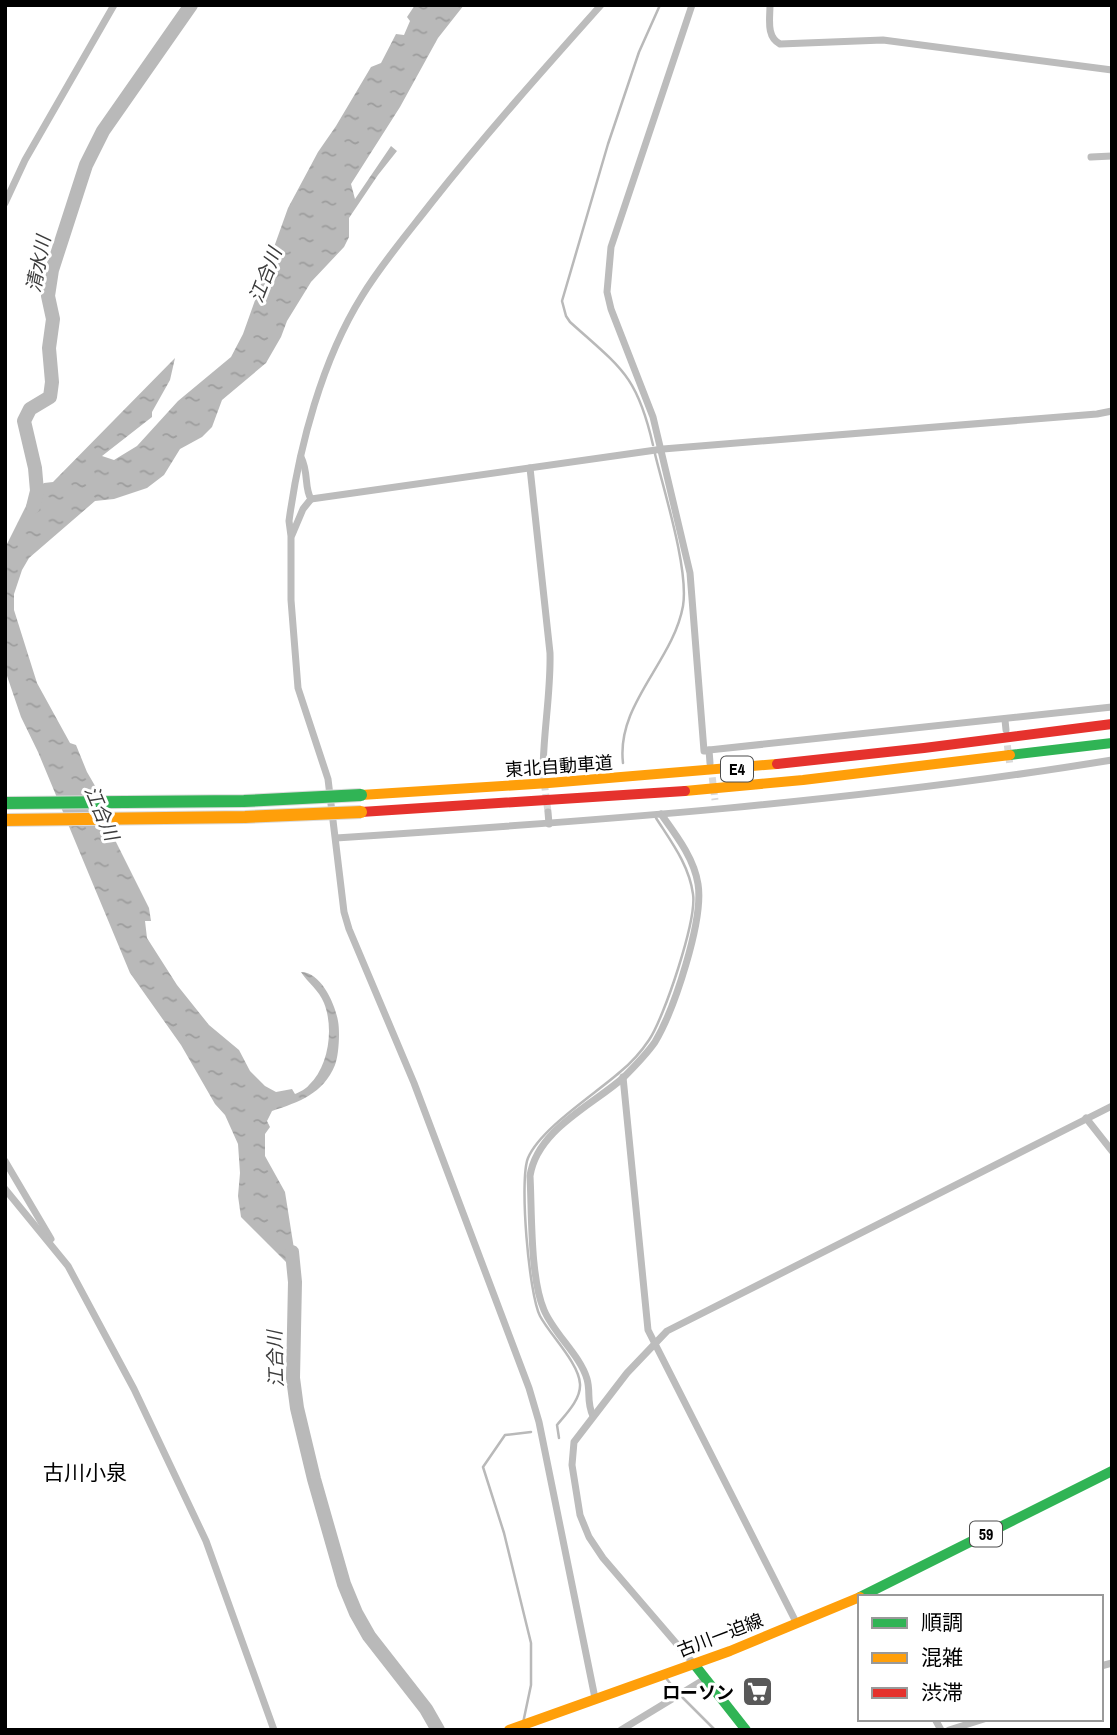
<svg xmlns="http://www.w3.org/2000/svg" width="1117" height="1735" font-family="'Archivo Narrow','Noto Sans JP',sans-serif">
	<defs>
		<pattern id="water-ripples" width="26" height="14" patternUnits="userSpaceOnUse" patternTransform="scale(1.75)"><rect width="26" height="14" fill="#b9b9b9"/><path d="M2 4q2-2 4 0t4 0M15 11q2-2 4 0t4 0" fill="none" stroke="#9d9d9d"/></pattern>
	</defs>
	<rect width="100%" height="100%" fill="#fff"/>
	<path fill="url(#water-ripples)" d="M415,5H464L438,38L400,107L351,184L355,199L391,146L397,151L378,175L349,218V237L344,247L311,282L287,321L281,337L266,363L222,400L212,427L202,437L180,449L164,475L147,488L114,499L95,501L29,558L22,570L14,594V610L37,683L70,743L76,745L87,772L98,791L115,840L149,908L151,921H145L147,938L177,985L209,1025L239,1050L250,1071L265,1086L276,1092L292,1089L295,1094C300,1092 306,1089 309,1085C329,1066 334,1028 324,1003C319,990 308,983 301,972C321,972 335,1004 338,1021C340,1031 339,1055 335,1065C323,1094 299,1102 272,1111L267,1121L270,1127L265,1134V1156L285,1192L298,1274L241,1217L238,1196L240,1173L238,1144L225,1115L215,1104L181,1045L130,973L38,752L21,717L5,670V548L33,492L44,483L53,482L175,358L170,380L152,412V417L102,456L114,460L137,446L178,401L231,357L243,334L288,208L318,152L336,126L371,67L381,63L396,34L404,35L410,21L407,17Z"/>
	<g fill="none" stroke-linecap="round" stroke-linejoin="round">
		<g stroke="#b9b9b9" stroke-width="2.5">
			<path d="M653,445C637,375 621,368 570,322L566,316L562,301L608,144L639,52L660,5"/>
			<path d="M623,763C616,704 673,662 683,606C689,570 664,491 655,454"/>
			<path d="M559,1438L557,1425C566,1414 581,1399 580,1384C579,1363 550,1335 540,1316C529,1295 519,1180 528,1158C540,1129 595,1094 620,1072C631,1063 641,1052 649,1040C664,1018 697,920 693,894C689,865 672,843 656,818"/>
			<path d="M666,1678L677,1692"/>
			<path d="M682,1697L715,1730"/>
			<path d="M523,1723L531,1685V1643L504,1533L483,1467L505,1435L531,1432"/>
		</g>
		<g stroke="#b9b9b9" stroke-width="14">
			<path d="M33,507L37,491L35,468L24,421L30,409L50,397L52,382L49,348L53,319L48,296L52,270L86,165L103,131L191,5"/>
			<path d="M292,1252L295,1282L293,1378L297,1408L314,1479L344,1584L356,1613L369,1636L426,1709L438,1730"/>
		</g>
		<g stroke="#d9d9d9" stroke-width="7" stroke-dasharray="7 3.5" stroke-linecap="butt">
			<path d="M1006,735L1010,766"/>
			<path d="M711,767L715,800"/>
			<path d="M543,773L548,812"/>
		</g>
		<g stroke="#bcbcbc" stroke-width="7">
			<path d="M692,5L611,247L607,292L611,309L653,417L690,573L704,751L709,750L710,763"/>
			<path d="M770,5C770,19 766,37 780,44L883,40L1112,70"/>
			<path d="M1091,157L1112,156"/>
			<path d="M5,203L25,160L114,5"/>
			<path d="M530,468L550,653C551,693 543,733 543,773"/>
			<path d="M311,499L663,449L1097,414L1112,411"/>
			<path d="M292,535L303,509L311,499C304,488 309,473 301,457"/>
			<path d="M1005,720L1006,730"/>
			<path d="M709,750L1112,707"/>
			<path d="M548,812L549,824"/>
			<path d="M336,838C595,821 855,802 1112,760"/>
			<path d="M623,1077L648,1330L797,1624"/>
			<path d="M1086,1118L1112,1151"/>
			<path d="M5,1161L51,1239"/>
			<path d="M5,1189L68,1266L134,1389L206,1541L274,1730"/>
			<path d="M593,1416C586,1401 591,1393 587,1379C580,1355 554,1334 544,1310C530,1278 532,1212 530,1176C537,1130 591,1106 623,1078C634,1067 646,1055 655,1042C674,1010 704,920 698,884C694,858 676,835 661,814"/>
			<path d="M694,1664L603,1558L589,1537L580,1515L572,1465L574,1442L627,1373L667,1331L1112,1106"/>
			<path d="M1101,1666L1112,1663"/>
			<path d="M595,1698L539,1422L529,1388L414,1083L349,929L344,912L328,779L298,688L291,600V536L289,521C299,447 322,360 362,296C382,263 408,233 432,202C486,134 543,70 601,5"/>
			<path d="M935,1719L941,1730"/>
			<path d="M621,1730L705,1679"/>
			<path d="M949,1730L984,1719"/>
		</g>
		<g stroke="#30b455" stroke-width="10">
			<path d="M1010,755L1112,743"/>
			<path d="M860,1597L1112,1471"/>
			<path d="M694,1664L746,1730"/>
		</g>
		<g stroke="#ff9f0a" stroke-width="10">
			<path d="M685,791L803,780L1010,755"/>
			<path d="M361,795L549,783L777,764"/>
			<path d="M509,1730L730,1651L860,1597"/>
		</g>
		<g stroke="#e5322d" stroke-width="10">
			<path d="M777,764L924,748L1112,724"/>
			<path d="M361,812L685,791"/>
		</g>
		<defs>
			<path id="fast-bridge" d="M5,803L244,801L361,795"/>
			<path id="slow-bridge" d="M5,820L245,817L361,812"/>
		</defs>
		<use href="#fast-bridge" stroke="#dbdbdb" stroke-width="14" stroke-linecap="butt"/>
		<use href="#slow-bridge" stroke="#dbdbdb" stroke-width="14" stroke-linecap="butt"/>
		<use href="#fast-bridge" stroke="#30b455" stroke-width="12"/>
		<use href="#slow-bridge" stroke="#ff9f0a" stroke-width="12"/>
	</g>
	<defs>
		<symbol id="supermarket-square" viewBox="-11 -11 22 22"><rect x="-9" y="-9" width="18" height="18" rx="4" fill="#595959" stroke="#fff"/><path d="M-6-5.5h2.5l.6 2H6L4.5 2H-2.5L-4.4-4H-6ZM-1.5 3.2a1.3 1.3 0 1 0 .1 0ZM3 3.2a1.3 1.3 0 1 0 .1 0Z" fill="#fff"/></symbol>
	</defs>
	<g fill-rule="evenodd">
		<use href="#supermarket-square" x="740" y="1674" width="35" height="35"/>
	</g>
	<g text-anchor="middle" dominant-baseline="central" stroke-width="6" stroke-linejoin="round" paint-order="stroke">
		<g fill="#fff" stroke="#4c4c4c" stroke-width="2">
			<rect x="721" y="756.5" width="32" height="25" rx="5"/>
			<rect x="970" y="1521.5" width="32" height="25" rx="5"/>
		</g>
		<g font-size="16" font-weight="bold" fill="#000">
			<text x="737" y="769">E4</text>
			<text x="986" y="1534">59</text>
		</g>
		<g font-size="18" fill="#000" stroke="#fff">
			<text transform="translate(559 766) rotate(-4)">東北自動車道</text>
			<text transform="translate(720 1635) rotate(-21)">古川一迫線</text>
		</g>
		<g font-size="18" font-weight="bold" fill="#000" stroke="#fff" text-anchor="end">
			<text x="734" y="1692">ローソン</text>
		</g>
		<g font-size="19" font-style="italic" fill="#3c3c3c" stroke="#fff">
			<text transform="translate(38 264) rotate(-79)">清水川</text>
			<text transform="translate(265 275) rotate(-69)">江合川</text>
			<text transform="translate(102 813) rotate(67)">江合川</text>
			<text transform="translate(275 1359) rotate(-92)">江合川</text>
		</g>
		<g font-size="21" fill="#000" stroke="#fff">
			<text x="85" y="1472">古川小泉</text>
		</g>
	</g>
	<rect width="1117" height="1735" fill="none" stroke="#000000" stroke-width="14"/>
	<rect x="858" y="1595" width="245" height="126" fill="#ffffff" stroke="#999999" stroke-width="2"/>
	<rect x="872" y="1618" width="35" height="10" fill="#30b455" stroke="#999999" stroke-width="2"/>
	<text x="921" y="1630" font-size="21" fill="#000000">順調</text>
	<rect x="872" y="1653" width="35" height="10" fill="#ff9f0a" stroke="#999999" stroke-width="2"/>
	<text x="921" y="1665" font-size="21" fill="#000000">混雑</text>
	<rect x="872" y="1688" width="35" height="10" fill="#e5322d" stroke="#999999" stroke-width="2"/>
	<text x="921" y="1700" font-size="21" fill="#000000">渋滞</text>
</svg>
